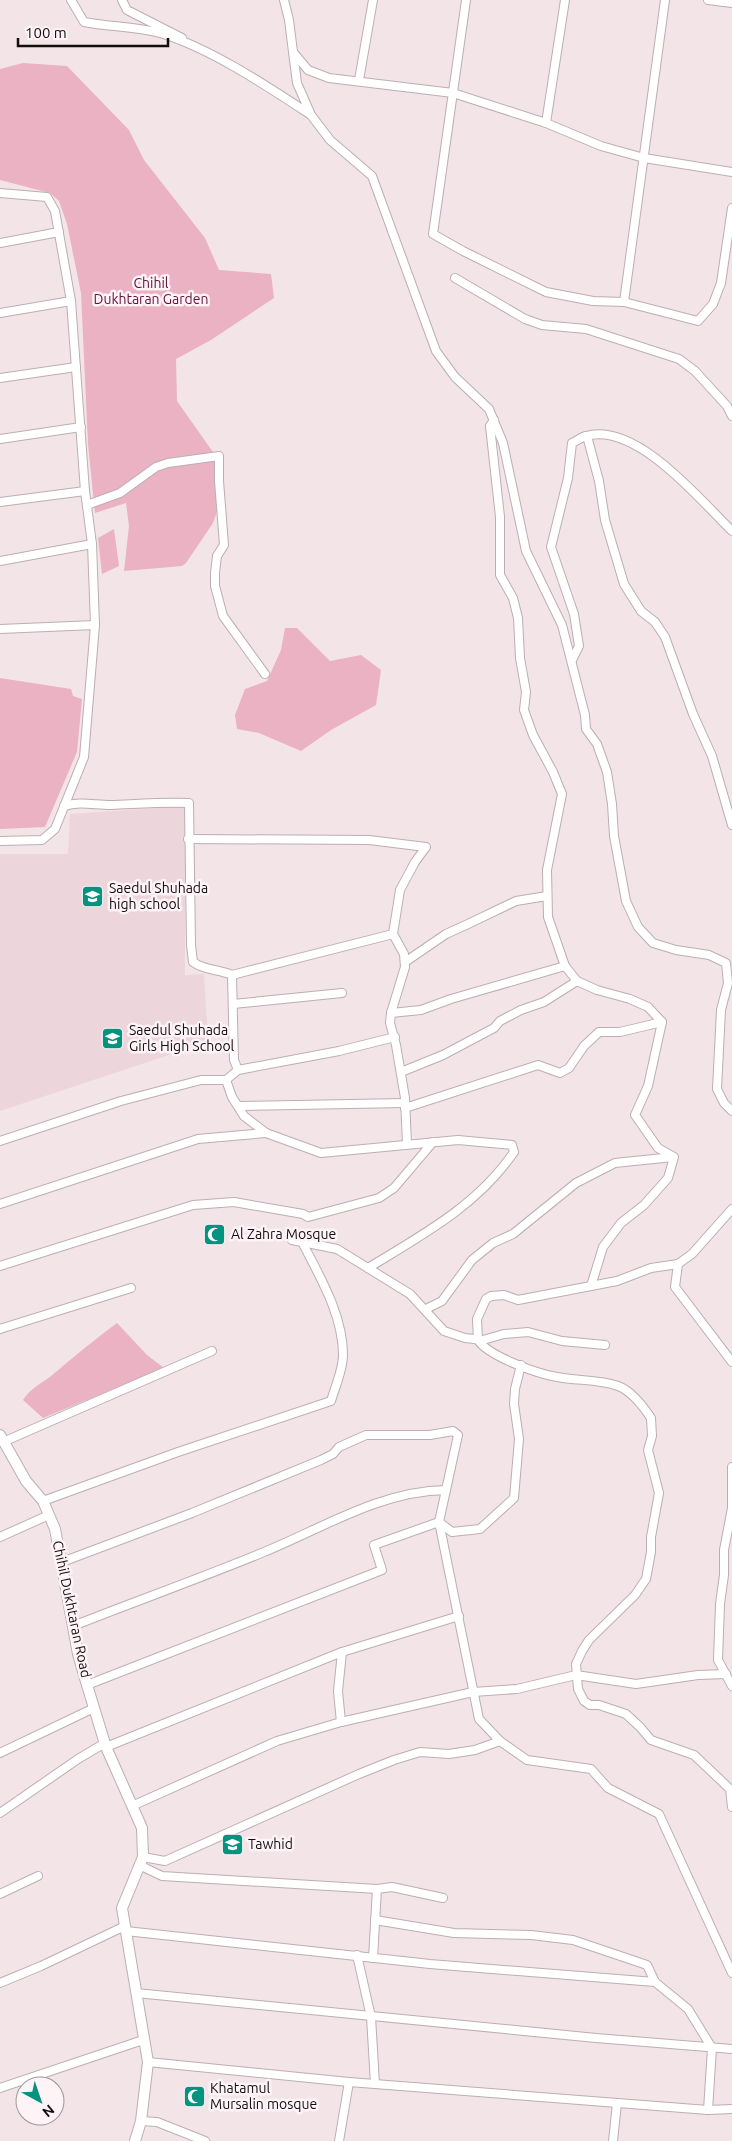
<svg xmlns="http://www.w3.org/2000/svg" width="732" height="2141" font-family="Ubuntu,sans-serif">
	<rect width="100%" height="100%" fill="#f3e4e8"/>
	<path fill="#edd5dc" d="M185,806V975L204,974L208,1042L0,1111V854H68L70,814Z"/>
	<g fill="#eab2c3">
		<path d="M23,63L67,66L129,130L144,160L205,238L219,270L271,274L274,298L211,340L176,359L177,401L215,455L219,506L213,523L186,563L182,566L124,571L129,526L126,503L95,513L88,444L81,293L67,224L59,201L50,193L0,180V69Z"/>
		<path d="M114,529L119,566L102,574L98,538Z"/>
		<path d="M285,628H297L330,661L361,655L381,670L376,705L331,730L301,751L259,733L237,729L235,715L245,689L267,681L281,650Z"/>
		<path d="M0,678L71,689L73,696L82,699L77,752L45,827L0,829Z"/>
		<path d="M117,1323L147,1355L164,1368L43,1418L23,1400C30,1389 40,1384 50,1377C72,1358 94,1340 117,1323Z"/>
	</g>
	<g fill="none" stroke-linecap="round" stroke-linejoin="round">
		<defs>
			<g id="minor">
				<path d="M71,0L84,22C109,27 135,26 160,33C210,48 267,86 311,115"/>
				<path d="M122,0L127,10L182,38"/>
				<path d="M284,0L289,20L293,52L308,70L329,78L453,93L546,123L601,146L644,158L732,172"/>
				<path d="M466,0L433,234L463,251L546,292L593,301L624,302L698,321L713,304L721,283L732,208"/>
				<path d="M708,0L732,3"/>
				<path d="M293,52L297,83L311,115L330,140L372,176L436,351L455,377L489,409L503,443L526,551L562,625L585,715L586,729L597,744L607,772L612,804L614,836L626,901L638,927L653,943L676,950L709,955L726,963L728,983L721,1010L717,1089L724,1103L732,1111"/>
				<path d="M359,80L373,0"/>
				<path d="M546,123L565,0"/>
				<path d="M0,193L47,197L55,211L71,301L85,491L92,544L95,625L84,757L55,829L42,840L0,841"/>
				<path d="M0,243L59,232"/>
				<path d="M455,278L525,319L542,325L586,329L679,359L695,371L727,406L732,416"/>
				<path d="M624,302L665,0"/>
				<path d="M0,313L71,301"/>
				<path d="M0,378L76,367"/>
				<path d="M494,420L490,426L500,517V575L513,598L518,618L520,658L526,692L524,710L533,735L553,772L562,794L547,870L548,917L565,966L577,981L597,990L630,999L648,1007L662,1022L648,1086L635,1115L658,1148L674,1157L668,1178L644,1205L621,1223L603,1247L591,1286"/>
				<path d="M587,436L599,481L605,520L624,584L641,611L655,622L665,637L693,714L712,756L732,825"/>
				<path d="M0,439L81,427"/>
				<path d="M0,502L85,491"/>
				<path d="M87,505L120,493L156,467L168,463L219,456V481L224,545L217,556L215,573V586L223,616L265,674"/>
				<path d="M0,561L92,544"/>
				<path d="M0,629L95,625"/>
				<path d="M572,660L579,646L574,614L551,547L568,478L572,443C577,441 581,437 586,436C637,422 700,500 732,531"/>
				<path d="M64,806C80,801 94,805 111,805C137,804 163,802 189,803L191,945L193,962C205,971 219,969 232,975L234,1060L238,1070L226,1080"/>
				<path d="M188,839L369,840L426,847L415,862L400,890L393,934L404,954L405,967L391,1013L390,1023L396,1045L405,1098L407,1144"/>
				<path d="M405,962L446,934L468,924L516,901L547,896"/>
				<path d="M232,975L393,934"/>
				<path d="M233,1004L342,993"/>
				<path d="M391,1013L421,1010L451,999L565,966"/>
				<path d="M238,1070L339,1051L395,1037"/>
				<path d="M401,1072L443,1055L494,1028L500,1021L521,1010L544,1002L577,981"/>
				<path d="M239,1106L405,1103"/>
				<path d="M405,1108L538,1065L560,1073L569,1068L584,1046L599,1032H620L662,1022"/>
				<path d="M0,1141L121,1101L201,1080H226L232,1097L244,1116L266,1133L321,1153L458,1140L512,1145L514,1152C477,1206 422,1235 368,1268"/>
				<path d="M0,1204L198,1139L266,1133"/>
				<path d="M732,1209L692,1254L678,1264L651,1268L617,1281L518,1300L504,1295L491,1296L486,1299L477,1319L478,1340C488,1356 538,1374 557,1377C577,1381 599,1379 618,1386C632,1391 643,1406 651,1418L652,1436L648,1450L659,1493L651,1537V1552L646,1579L635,1595L589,1640L582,1651L576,1664L578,1689L584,1701L590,1705H599L626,1714L640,1727L651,1740L694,1755L730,1789L732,1807"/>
				<path d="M292,1240L337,1249L410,1294L444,1331L465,1338L483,1340L504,1334L528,1332L562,1341L605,1345"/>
				<path d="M678,1264L675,1287L732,1362"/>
				<path d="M0,1266L193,1205L234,1202L303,1214L308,1217L379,1198L394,1188L433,1142"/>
				<path d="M426,1309L442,1301L472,1260L493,1243L513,1234L576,1183L615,1163L673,1157"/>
				<path d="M0,1329L131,1288"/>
				<path d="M3,1442L212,1351"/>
				<path d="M732,1467V1508L724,1550V1575L720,1604L718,1660L732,1686"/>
				<path d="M43,1501L178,1452L331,1401C335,1387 343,1370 343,1355C343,1315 320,1277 302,1242"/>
				<path d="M439,1522L452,1532L480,1529L514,1498L519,1439L514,1404L515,1389L521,1365"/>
				<path d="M0,1537L49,1515"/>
				<path d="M62,1562L192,1513L321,1460L333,1454L339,1447L366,1435H430L453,1431L458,1435L446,1490"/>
				<path d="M73,1626C136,1601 201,1578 264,1552C323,1528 380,1491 446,1490L439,1522L479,1719L500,1741L527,1760L591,1769L608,1788L659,1814L732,1973"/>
				<path d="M87,1685L382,1570L374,1545L439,1522"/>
				<path d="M341,1722L338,1691L342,1652"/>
				<path d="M106,1747L342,1652L459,1616"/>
				<path d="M0,1753L94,1708"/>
				<path d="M132,1806L277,1741L341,1722L473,1692L517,1689L576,1675L636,1684L698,1675L726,1674"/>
				<path d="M0,1813L78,1759L105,1743"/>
				<path d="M143,1857L165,1861L359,1774L394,1760L420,1752L449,1754L475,1750L500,1741"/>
				<path d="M139,1865L162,1876L377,1889L392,1887L443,1898"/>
				<path d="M0,1894L38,1876"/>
				<path d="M375,1920L454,1933L531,1935L573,1940L647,1965L655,1982L688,2009L712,2048L708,2110"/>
				<path d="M126,1931L430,1964L655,1982"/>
				<path d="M357,1955L371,2017L375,2084"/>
				<path d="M373,1958L377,1889"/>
				<path d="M0,1983L41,1966L125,1926"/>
				<path d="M136,1993L596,2038L732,2049"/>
				<path d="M148,2062L349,2082L708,2110L732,2109"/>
				<path d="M0,2088L143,2040"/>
				<path d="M141,2121L157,2122L205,2141"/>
				<path d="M339,2141L349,2082"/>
				<path d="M613,2141L617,2103"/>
			</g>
			<path id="tertiary" d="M0,1435L26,1481L43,1501L55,1529L78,1654L87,1685L106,1747L142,1828L143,1857L122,1908L148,2062L141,2121L135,2141"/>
		</defs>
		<use href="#minor" stroke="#bcaeb2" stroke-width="10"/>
		<use href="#tertiary" stroke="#bcaeb2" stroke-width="12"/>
		<use href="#minor" stroke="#fff" stroke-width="8"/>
		<use href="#tertiary" stroke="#fff" stroke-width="10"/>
	</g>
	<defs>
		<symbol id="school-square" viewBox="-11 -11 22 22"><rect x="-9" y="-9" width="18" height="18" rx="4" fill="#04937f" stroke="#fef3f6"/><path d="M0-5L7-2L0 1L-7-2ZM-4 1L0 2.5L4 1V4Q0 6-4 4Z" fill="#fff"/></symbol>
		<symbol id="mosque-square" viewBox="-11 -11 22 22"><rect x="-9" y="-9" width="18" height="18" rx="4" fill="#04937f" stroke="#fef3f6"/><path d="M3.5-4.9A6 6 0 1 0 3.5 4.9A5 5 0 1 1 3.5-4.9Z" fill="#fff"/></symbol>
	</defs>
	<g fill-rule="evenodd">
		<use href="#school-square" x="80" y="884" width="25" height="25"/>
		<use href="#school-square" x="100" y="1026" width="25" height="25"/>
		<use href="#mosque-square" x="202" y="1222" width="25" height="25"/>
		<use href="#school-square" x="220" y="1832" width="25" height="25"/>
		<use href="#mosque-square" x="182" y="2084" width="25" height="25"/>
	</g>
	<g text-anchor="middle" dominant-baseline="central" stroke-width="5" stroke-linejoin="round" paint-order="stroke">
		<g font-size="14" fill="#661038" stroke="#fef3f6">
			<text x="151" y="283">Chihil<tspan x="151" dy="16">Dukhtaran Garden</tspan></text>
		</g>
		<g font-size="14" fill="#120d0e" stroke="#fef3f6" text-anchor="start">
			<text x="109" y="888">Saedul Shuhada<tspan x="109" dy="16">high school</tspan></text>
			<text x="129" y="1030">Saedul Shuhada<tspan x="129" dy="16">Girls High School</tspan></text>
			<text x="231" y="1234">Al Zahra Mosque</text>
			<text x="248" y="1844">Tawhid</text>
			<text x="210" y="2088">Khatamul<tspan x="210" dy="16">Mursalin mosque</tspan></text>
		</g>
		<g font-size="14" fill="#120d0e" stroke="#fef3f6">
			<text transform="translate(72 1609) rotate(78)">Chihil Dukhtaran Road</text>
		</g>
	</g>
	<g transform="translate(40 2101) rotate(140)"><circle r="24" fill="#fef3f6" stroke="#a09799"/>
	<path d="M0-4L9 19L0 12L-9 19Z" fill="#04937f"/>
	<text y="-8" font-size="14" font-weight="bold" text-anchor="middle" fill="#120d0e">N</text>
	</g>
	<path d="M18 38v8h150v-8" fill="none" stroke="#120d0e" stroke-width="2.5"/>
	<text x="25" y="38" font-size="15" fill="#120d0e" stroke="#fef3f6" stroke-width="4" paint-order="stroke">100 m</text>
</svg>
